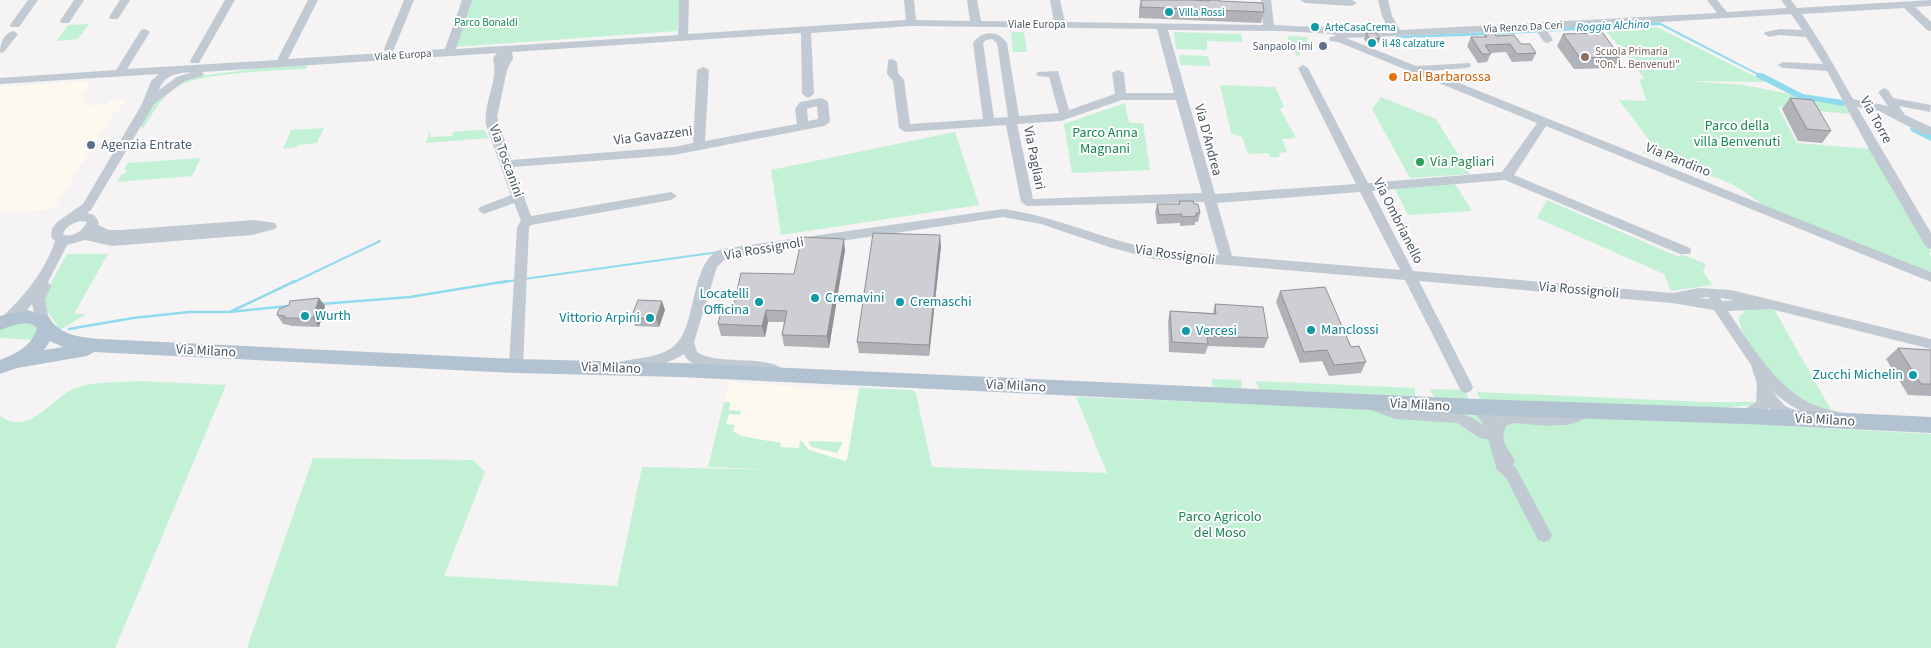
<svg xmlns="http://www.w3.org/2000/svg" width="1931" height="648" font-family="'Source Sans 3',sans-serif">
	<rect width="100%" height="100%" fill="#f5f3f3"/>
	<g fill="#fdf9ef">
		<path d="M91,81L80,97H88L83,106L107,104L110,100L126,99L119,111H115L54,209L0,213V87Z"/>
		<path d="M729,382L863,391L852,472L708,467Z"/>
	</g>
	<g fill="#c3f1d5">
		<path d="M470,0H680L677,31L454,47Z"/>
		<path d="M89,24L78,39L57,41L68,25Z"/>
		<path d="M1657,27L1766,82L1688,81L1743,85L1845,104L1850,114L1778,107L1797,143L1870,149L1931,251L1929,254L1931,257V272L1763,205L1739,188L1723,180L1642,153L1652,144L1619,100L1647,101L1639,79L1644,78L1606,31Z"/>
		<path d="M1011,32H1024L1027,52H1013Z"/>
		<path d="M1174,32L1241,34L1243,42L1207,41V50L1176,49Z"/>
		<path d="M1287,36L1308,37L1306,43L1309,44L1297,57Z"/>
		<path d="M1179,55L1208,56L1210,66L1180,65Z"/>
		<path d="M307,65L306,69C275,71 196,72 173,89C160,100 152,114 143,129L140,125L152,106L162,94L192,77L259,68Z"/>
		<path d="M1220,85L1275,87L1284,106L1280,109L1296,138L1282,139L1287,152L1279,153L1280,157H1270L1268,153L1248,154L1242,137L1231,133Z"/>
		<path d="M1381,97L1436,119L1470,174L1410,178L1372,109Z"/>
		<path d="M1125,103L1129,123H1143L1150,170L1072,173L1064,124Z"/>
		<path d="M324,128L317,143L299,145L297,147L283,149L291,130Z"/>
		<path d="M475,130H484L489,138L426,143L429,133H431L430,137L452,136L453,132Z"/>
		<path d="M955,132L979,205L781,235L771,170Z"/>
		<path d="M201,158L192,176L117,182L122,174H125L127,170H124L128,163Z"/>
		<path d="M1455,184L1472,211L1408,215L1395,189Z"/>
		<path d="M1547,200L1679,257L1681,254L1706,264L1703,271L1712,285L1671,291L1664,274L1537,218Z"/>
		<path d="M67,254H108L74,314H86L60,330L48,312L42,299Z"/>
		<path d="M1752,307H1773L1831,410C1820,408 1808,405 1798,398C1779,387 1739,340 1739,317L1745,311Z"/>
		<path d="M28,322L36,326L38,331L35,340L0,338V327L9,324Z"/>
		<path d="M1212,379L1242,380L1241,388H1218L1212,385Z"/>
		<path d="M140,381L226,385L115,648H0V416C30,438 53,395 78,387C97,381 120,383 140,381Z"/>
		<path d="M1256,381L1415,388V396L1264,390L1259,389Z"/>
		<path d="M859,388L913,390L916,394L932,467L1107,473L1076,397L1734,423L1931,434V648H247L313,458L473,460L485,472L444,576L617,586L642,467L784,470L708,467L724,402H730L729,410L741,411L740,415L729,414L726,424L735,425L733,431L741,436L781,443L780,447L799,448L800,441H802L809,450L845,461L847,460Z"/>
		<path d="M1430,389L1466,390L1468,400L1434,397Z"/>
		<path d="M1477,392L1704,402H1755L1758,405L1714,408L1480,400Z"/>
		<path d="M810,441L843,442L837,453L812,447L808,443Z"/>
	</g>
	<path fill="#90daee" d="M1659,22L1773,81L1771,82L1660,25L1494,35L1404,38L1394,36L1491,32Z"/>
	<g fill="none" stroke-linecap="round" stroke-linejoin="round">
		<g stroke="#90daee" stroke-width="2">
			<path d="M524,279L719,252"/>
			<path d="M292,283L380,241"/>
			<path d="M500,283L516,280"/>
		</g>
		<g stroke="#90daee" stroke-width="2.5">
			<path d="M321,304L410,297L508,281"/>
			<path d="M232,311L295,281"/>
			<path d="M69,329L133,318L189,312H229L288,306"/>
		</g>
		<g fill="#90daee" fill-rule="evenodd">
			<path d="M1756,73H1762L1803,94L1843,100L1847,103L1843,106L1798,98L1756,77Z"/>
			<path d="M1914,126L1931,134V141L1911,131L1910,129Z"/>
		</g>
		<g fill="#c1cad2" fill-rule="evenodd">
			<path d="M28,0H38L19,27H11L10,25Z"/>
			<path d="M74,0H84L69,23H61L60,21Z"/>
			<path d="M120,0H130L118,19H110L109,17Z"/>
			<path d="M225,0H235L199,63H191L190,61Z"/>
			<path d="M308,0H318L288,59L445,49L462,0H472L456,49L678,35L679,0H689L688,34L906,20L904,0H914L916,20L970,21L967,0H977L981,21L1054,22L1050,0H1060L1065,22L1263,25L1261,0H1271L1274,25L1335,28L1344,32L1389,30L1382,16L1378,0H1388L1392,16L1400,30L1717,13L1707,0H1717L1727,12L1787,8L1781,0H1791L1797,8L1931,0V6L1915,7L1931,22V31L1927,30L1904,8L1802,14L1825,50L1853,99L1888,106L1878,92L1884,88L1888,90L1893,98L1931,105L1930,112L1899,106L1905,115L1931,127V135L1923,134L1879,111L1857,107L1931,233V249L1926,247L1870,151L1827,71L1783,68L1778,65L1783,62L1823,64L1806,37L1780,35L1769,37L1764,34L1765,32L1780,29L1802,30L1791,14L1546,29L1553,40L1548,43L1544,42L1536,30L1346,38L1416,66L1470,63L1471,65L1470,67L1466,68L1429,71L1931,272V282L1546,126L1514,175L1690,248L1691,251L1690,254H1680L1505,180L1372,191L1413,271L1673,293L1699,288L1731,290L1931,339V349L1771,309L1728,311C1749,342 1771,380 1804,400C1815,407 1829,409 1841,413L1843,417L1841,421L1836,423C1810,416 1790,408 1771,390L1785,406L1797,411L1799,418L1797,422C1786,426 1776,416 1769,408L1761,415L1745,422L1740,420L1738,416L1740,412L1756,402L1757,384L1751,365L1714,310L1672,303L1419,281L1473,387L1471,391L1466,393L1461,391L1405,280L1154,259L1112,248L1041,224L1003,217L726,258L717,267L694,342L697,352C718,367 775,352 787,374L785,378L780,380C774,378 768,373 762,372C741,369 694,377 684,354C665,367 642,367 621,373L616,371L614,367L616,363C635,357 658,359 674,346C698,327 689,259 722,249L1003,209C1049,215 1090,234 1135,245C1162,252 1191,252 1219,255L1204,202L1027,206L1021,202L1006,125L905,132L899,128L893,81L887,74L888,60L892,59L897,62L898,73L904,80L910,124L983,119L973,43C982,30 998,30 1007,43L1019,116L1059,113L1049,77L1038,76L1036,74L1038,72L1058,71L1069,110L1115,94L1112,73L1118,70L1124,73L1126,93H1174L1157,29L911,26L811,33L814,94L808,98L802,94L801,33L512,52L513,58L507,70L497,117L511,160L674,147L693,143L697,70L703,67L709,70L705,141L797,124L795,109L800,102L822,98L828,102L830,122L824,126L674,155L513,167L531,216L671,192L677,196L671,200L531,225L529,227L523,366L521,370L516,372L511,370L509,366L517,227L521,221L514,203L484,214L478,210L480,207L511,195L486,125C483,101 499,82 493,58L497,53L202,72L204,74L202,76L185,81L154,104L91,210L87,213L94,215L99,222L98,225L109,230H121L254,220L275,223L277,226L275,229L252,235L112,246L85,240L67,245L48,282L51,286L45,300L49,321L47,325L42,326L37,325L32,304C25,312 16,326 4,323L2,319L4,315C26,294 45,271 55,241L51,237L52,229L57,222L83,204L142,104L151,81L159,74L0,84V78L116,70L141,30L145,29L150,32L127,69L277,60ZM1168,30L1282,31L1333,34L1336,36L1330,37L1329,39L1330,41L1338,42L1537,123L1502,172L1368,183L1308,68L1303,65L1298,68L1356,184L1215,194ZM992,39L997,43L1008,117L994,118L983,43L986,40ZM192,72L177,77L159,90C165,74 178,73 192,72ZM1122,100H1176L1202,193L1033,199L1017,124L1061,121ZM817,106L818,119L808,121L807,109ZM1360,192L1400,270L1232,256L1217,203ZM81,221L87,222C82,232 73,237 63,235C65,226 73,223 81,221ZM1707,297L1710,298L1709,299L1699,298ZM1720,298L1735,300L1722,301Z"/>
			<path d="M404,0H414L394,49L393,51H385L384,49Z"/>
			<path d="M1300,0H1352L1357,3L1352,6L1305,3Z"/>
			<path d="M13,31L18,34L4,52L0,53C0,44 3,34 13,31Z"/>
			<path d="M1373,399C1380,401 1388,405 1395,407C1431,415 1451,401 1485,426L1470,407L1472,403C1482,399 1490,409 1496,417L1511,411L1565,414L1584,405L1589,407L1591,411C1580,433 1533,424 1512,423L1506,426C1499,442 1508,447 1515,461L1513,465L1516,468L1552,535L1550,540L1544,542L1538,540L1506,478L1497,470L1488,439L1480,438L1457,423L1395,419L1368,409L1366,405L1368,401Z"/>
		</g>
		<path fill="#b3c2d1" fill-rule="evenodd" d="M27,310L48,316C60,336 79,337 100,339L516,359L680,363L1477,399L1745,408L1931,417V433L1745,424L1477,415L680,377L516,373L94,352L87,356L17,368L0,374V360C16,354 32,346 37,328C28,318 11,326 0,330V316ZM50,341L63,347L44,350Z"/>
	</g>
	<g fill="#b0b2b7">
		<path d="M1141,0L1206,1V0H1219V1L1264,12L1261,23L1139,18V9Z"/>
		<path d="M1366,33L1380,38L1378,44L1368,45L1364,39Z"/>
		<path d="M1485,34L1496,36L1521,44L1536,53L1532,61L1512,62L1506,52L1491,53L1487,62L1478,63L1467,46L1471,37H1484Z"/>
		<path d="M1563,34L1620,57L1614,68L1574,69L1557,46Z"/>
		<path d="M1790,98L1831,131L1822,143L1798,141L1782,109Z"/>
		<path d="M1179,201L1194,204L1200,213L1198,222H1195V225L1180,226V223L1157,224L1155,213L1157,204H1179Z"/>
		<path d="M941,246L929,356L859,353L857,342Z"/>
		<path d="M845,250L829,348L784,346L782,335L784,322H768L765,337L721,336L718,324L733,308L794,274Z"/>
		<path d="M1280,291L1351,347L1366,362L1361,373L1329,376L1322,361L1300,363L1276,302Z"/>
		<path d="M319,298L325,306L319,327L291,326L289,325L283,324L277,315Z"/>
		<path d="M1215,304L1268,338L1264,348L1208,346L1205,354L1169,352L1168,321L1170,311L1213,313Z"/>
		<path d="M665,310L659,327L635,326L631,318Z"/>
		<path d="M1898,348L1931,350V396L1908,395L1886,359Z"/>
	</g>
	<g fill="#909195">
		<path d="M1380,38L1378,44L1368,45L1370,39Z"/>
		<path d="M940,235L941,246L929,356V345Z"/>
		<path d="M844,239L845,250L829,348L827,336Z"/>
		<path d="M319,298L325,306L319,327L313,318Z"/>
		<path d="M662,301L665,310L659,327L656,319Z"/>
		<path d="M766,310L768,322L765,337L762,326Z"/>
	</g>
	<g fill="#cdcfd5" stroke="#909195">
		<path d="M1141,0H1192L1209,1V0H1219V1L1263,3L1264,12L1141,7Z"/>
		<path d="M1366,33H1376L1380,38L1370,39Z"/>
		<path d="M1494,33L1496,36L1514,35L1521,44H1530L1536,53L1517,54L1510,44L1485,45L1491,54H1482L1471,37H1487L1485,34Z"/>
		<path d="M1603,33L1620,57L1580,58L1563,34Z"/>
		<path d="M1790,98L1813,100L1831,131L1807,129Z"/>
		<path d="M1179,201H1193L1194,204H1198L1200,213H1196L1197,216L1182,217V214L1159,215L1157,204H1180Z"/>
		<path d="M873,233L940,235L929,345L857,342Z"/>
		<path d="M802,237L844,239L827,336L782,335L787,311L766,310L762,326L718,324L722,308H733L741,273L794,274Z"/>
		<path d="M1325,287L1351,347L1359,346L1366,362L1334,365L1327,350L1304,352L1280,291Z"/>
		<path d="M319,298L313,318H284L285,316L277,315L279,309L289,305L290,301Z"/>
		<path d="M638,300L662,301L656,319L631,318Z"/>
		<path d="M1215,304L1263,307L1268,338L1207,336L1208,344L1172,342L1170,311L1216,314Z"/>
		<path d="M1898,348L1931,350V384H1921Z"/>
	</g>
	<g fill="#0f9aa8" stroke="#fff" stroke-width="2">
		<circle cx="1169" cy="12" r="5"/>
		<circle cx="1315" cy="27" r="5"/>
		<circle cx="1372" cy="43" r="5"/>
		<circle cx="815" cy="298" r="5"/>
		<circle cx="759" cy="302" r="5"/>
		<circle cx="900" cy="302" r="5"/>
		<circle cx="305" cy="316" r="5"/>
		<circle cx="650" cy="318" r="5"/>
		<circle cx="1311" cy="330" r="5"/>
		<circle cx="1186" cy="331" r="5"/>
		<circle cx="1913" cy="375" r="5"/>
	</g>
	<g fill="#5c6f8a" stroke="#fff" stroke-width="2">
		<circle cx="1323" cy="46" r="5"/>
		<circle cx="91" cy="145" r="5"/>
	</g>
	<circle fill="#8d6e63" stroke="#fff" stroke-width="2" cx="1585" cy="57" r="5"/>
	<circle fill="#e8710a" stroke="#fff" stroke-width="2" cx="1393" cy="77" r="5"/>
	<circle fill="#2e9e5b" stroke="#fff" stroke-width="2" cx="1420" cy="162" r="5"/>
	<g text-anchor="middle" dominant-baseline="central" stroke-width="4" stroke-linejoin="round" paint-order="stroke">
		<g font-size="11" fill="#0d838f" stroke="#fff" text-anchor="start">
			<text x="1179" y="12">Villa Rossi</text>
			<text x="1325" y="27">ArteCasaCrema</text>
			<text x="1382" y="43">il 48 calzature</text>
		</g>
		<g font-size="11" fill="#17864f" stroke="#fff">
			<text x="486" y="22">Parco Bonaldi</text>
		</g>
		<g font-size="11" fill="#4a5661" stroke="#fff">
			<text x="1037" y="24">Viale Europa</text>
			<text transform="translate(1523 27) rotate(-3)">Via Renzo Da Ceri</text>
			<text transform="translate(403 55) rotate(-4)">Viale Europa</text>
		</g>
		<g font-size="11" fill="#4e5e75" stroke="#fff" text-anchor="end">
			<text x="1313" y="46">Sanpaolo Imi</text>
		</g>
		<g font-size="11" fill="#785e54" stroke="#fff" text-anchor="start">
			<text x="1595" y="51">Scuola Primaria<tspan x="1595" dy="13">"On. L. Benvenuti"</tspan></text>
		</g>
		<g font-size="12" font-style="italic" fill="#0c7c9b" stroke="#fff">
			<text transform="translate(1613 26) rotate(-3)">Roggia Alchina</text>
		</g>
		<g font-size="14" fill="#c56008" stroke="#fff" text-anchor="start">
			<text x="1403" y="77">Dal Barbarossa</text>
		</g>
		<g font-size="14" fill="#4a5661" stroke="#fff">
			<text transform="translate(1876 120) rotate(61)">Via Torre</text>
			<text transform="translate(653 136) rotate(-7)">Via Gavazzeni</text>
			<text transform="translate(1208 140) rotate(75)">Via D'Andrea</text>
			<text transform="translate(1034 158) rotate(79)">Via Pagliari</text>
			<text transform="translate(1678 160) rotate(22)">Via Pandino</text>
			<text transform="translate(506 161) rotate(70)">Via Toscanini</text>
			<text transform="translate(1398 221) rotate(63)">Via Ombrianello</text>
			<text transform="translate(764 249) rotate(-10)">Via Rossignoli</text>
			<text transform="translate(1175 255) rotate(8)">Via Rossignoli</text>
			<text transform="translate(1579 290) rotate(5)">Via Rossignoli</text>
			<text transform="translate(206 351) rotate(3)">Via Milano</text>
			<text transform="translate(611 368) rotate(2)">Via Milano</text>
			<text transform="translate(1016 386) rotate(3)">Via Milano</text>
			<text transform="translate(1420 405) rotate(3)">Via Milano</text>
			<text transform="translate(1825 420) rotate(3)">Via Milano</text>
		</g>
		<g font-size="14" fill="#17864f" stroke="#fff">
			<text x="1737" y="126">Parco della<tspan x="1737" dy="16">villa Benvenuti</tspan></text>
			<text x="1105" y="133">Parco Anna<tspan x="1105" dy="16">Magnani</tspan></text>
			<text x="1220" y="517">Parco Agricolo<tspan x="1220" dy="16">del Moso</tspan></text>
		</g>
		<g font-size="14" fill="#4e5e75" stroke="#fff" text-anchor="start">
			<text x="101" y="145">Agenzia Entrate</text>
		</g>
		<g font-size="14" fill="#27864d" stroke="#fff" text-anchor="start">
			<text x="1430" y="162">Via Pagliari</text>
		</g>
		<g font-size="14" fill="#0d838f" stroke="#fff" text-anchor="start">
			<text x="749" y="294" text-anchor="end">Locatelli<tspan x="749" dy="16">Officina</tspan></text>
			<text x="825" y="298">Cremavini</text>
			<text x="910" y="302">Cremaschi</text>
			<text x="315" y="316">Wurth</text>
			<text x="640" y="318" text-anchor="end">Vittorio Arpini</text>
			<text x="1321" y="330">Manclossi</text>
			<text x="1196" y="331">Vercesi</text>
			<text x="1903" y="375" text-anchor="end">Zucchi Michelin</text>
		</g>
	</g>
</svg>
